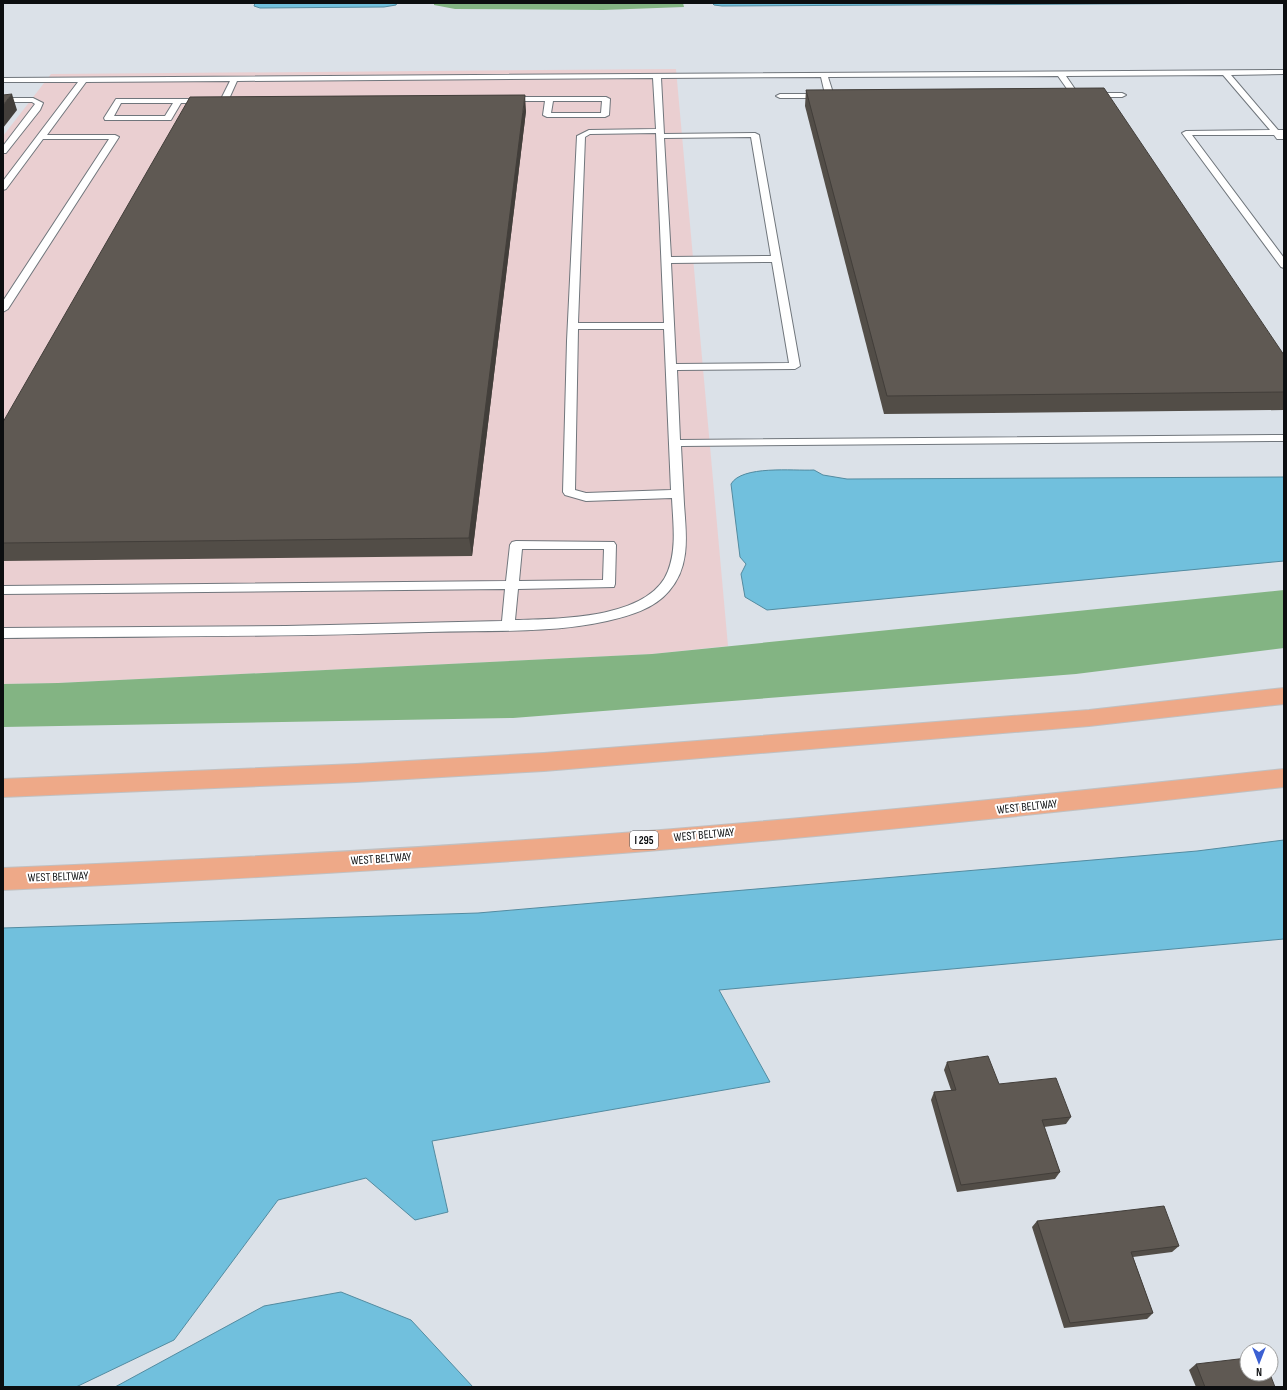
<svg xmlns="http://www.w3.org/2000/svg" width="1287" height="1390" font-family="'Sofia Sans Condensed',sans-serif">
	<rect width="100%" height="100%" fill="#dbe1e8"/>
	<path fill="#eacfd1" d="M676,69L728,646L652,654L58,683L3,684V136L51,74Z"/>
	<g fill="#83b483">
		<path d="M434,3H683L684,7L603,10L455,9L434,5Z"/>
		<path d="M1284,590V648L1076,674L513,718L3,727V684L58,683L652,654Z"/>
	</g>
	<g fill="#71c0dd" stroke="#538ba0">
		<path d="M255,3H397L396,5L384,7L260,8L254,6Z"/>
		<path d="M712,3H1284L722,6L714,5Z"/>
		<path d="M814,470L823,475L847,479L1284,477V561L767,610L745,597L741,574L746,564L740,557L731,484C742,465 793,471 814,470Z"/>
		<path d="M1284,840V939L719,990L770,1082L432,1141L448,1212L415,1220L366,1178L278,1200L174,1340L76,1387H3V928L478,913L1197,851Z"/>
		<path d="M341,1292L411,1320L473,1387H115L264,1306Z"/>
	</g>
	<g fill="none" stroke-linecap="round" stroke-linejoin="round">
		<defs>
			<g id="lane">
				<path d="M1284,70V74L1231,75L1278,130H1284L1283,139H1277L1274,135H1192L1284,258V268L1281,267L1182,133L1186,131L1270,130L1223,75L1066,76L1079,95L1075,97H1061V93H1070L1058,76L828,77L834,96L830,98H780L776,96L780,94H825L821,77L661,78L664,134L755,133L759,135L800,366L795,369L677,370L680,440L1284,435V441L681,446C682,466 683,485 684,504C686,534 691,566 669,591C654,609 629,616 607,621C549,634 488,630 429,632C287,637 145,636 3,638V628L286,626L502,621L505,589L3,594V586L506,581L510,545L512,542L516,541L614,542L616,545L615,584L614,587L518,589L515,620C558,619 650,619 668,571C677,548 673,522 672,498L586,501L565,495L563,492L567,341L577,136L589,130L656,129L653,78L237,81L228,101L224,103L220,101L230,81L86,82L47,135H115L119,137L8,309L3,312V301L109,139H43L6,189L3,190V181L78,82H3V78ZM656,133L664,323H578L585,137L590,134ZM751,137L771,256L671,257L664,138ZM772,262L789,363L676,364L671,263ZM578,329H664L671,490L586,493L575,490ZM522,549H604L603,580L519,581Z"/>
				<path d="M1088,93H1122L1126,95L1122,97H1088Z"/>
				<path d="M503,97H606L610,99L609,115L605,117H547L543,115L545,101H506L502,99ZM553,101H602L601,113H551Z"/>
				<path d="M3,98H33L43,103L40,110L6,153H3V146L35,104L32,102H3Z"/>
				<path d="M116,99H205L209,101L205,103H181L171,120H105L104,118ZM121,103H173L165,116H114Z"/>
			</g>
			<g id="highway">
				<path d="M1284,688V704L1089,726L544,771L356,782L3,797V779L356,764L544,753L1089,710Z"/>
				<path d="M1284,769V787C1072,811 860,833 648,851C433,868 218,880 3,890V868C218,859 433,848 648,831C860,814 1072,792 1284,769Z"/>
			</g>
		</defs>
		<use href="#lane" stroke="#70767c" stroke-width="2"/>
		<use href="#highway" stroke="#c0c0c1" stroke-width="2"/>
		<use href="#lane" fill="#fff" fill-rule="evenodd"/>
		<use href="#highway" fill="#eea988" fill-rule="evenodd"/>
	</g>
	<g fill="#524d47">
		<path d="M806,90L1284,355V410L884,414L805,106Z"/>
		<path d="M526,111L472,556L3,561V422Z"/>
		<path d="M947,1062L1071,1117L1066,1124L1044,1127L1060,1172L1055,1179L957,1192L931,1100L934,1092L951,1090L944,1070Z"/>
		<path d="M1037,1221L1179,1246L1172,1252L1133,1257L1153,1313L1147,1319L1064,1328L1032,1227Z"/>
		<path d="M1196,1364L1275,1387H1196L1189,1370Z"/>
	</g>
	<g fill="#423e3a">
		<path d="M12,94L17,110L3,128V105Z"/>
		<path d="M525,95L526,111L472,556L469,538Z"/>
	</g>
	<g fill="#5f5953" stroke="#423e3a">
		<path d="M1104,88L1284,355V392L887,396L806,90Z"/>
		<path d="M12,94L3,105V95Z"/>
		<path d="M525,95L469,538L3,543V422L190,97Z"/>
		<path d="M988,1056L999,1084L1056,1078L1071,1117L1042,1120L1060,1172L961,1185L934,1092L956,1090L947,1062Z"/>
		<path d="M1164,1206L1179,1246L1131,1252L1153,1313L1070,1323L1037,1221Z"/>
		<path d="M1247,1358V1374H1270L1275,1387H1205L1196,1364Z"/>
	</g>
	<g text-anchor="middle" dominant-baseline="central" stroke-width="4" stroke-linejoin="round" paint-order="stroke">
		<rect fill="#fff" stroke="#555658" stroke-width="1" x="630" y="831" width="28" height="18" rx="3"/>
		<g font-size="11" font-weight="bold" fill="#0c0e10">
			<text x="644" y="840">I 295</text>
		</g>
		<g font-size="12" fill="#0c0e10" stroke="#fff">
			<text transform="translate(1027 807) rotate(-6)">WEST BELTWAY</text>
			<text transform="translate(704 835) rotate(-5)">WEST BELTWAY</text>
			<text transform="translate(381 859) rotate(-4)">WEST BELTWAY</text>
			<text transform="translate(58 877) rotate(-2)">WEST BELTWAY</text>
		</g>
	</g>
	<rect width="1287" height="1390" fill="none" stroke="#0c0e10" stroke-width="8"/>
	<g transform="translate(1259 1362) rotate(180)"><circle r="19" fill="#ffffff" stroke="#9e9f9f"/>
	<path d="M0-3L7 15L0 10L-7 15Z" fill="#3c60d2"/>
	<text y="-6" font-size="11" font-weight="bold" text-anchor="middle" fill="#0c0e10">N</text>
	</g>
</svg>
